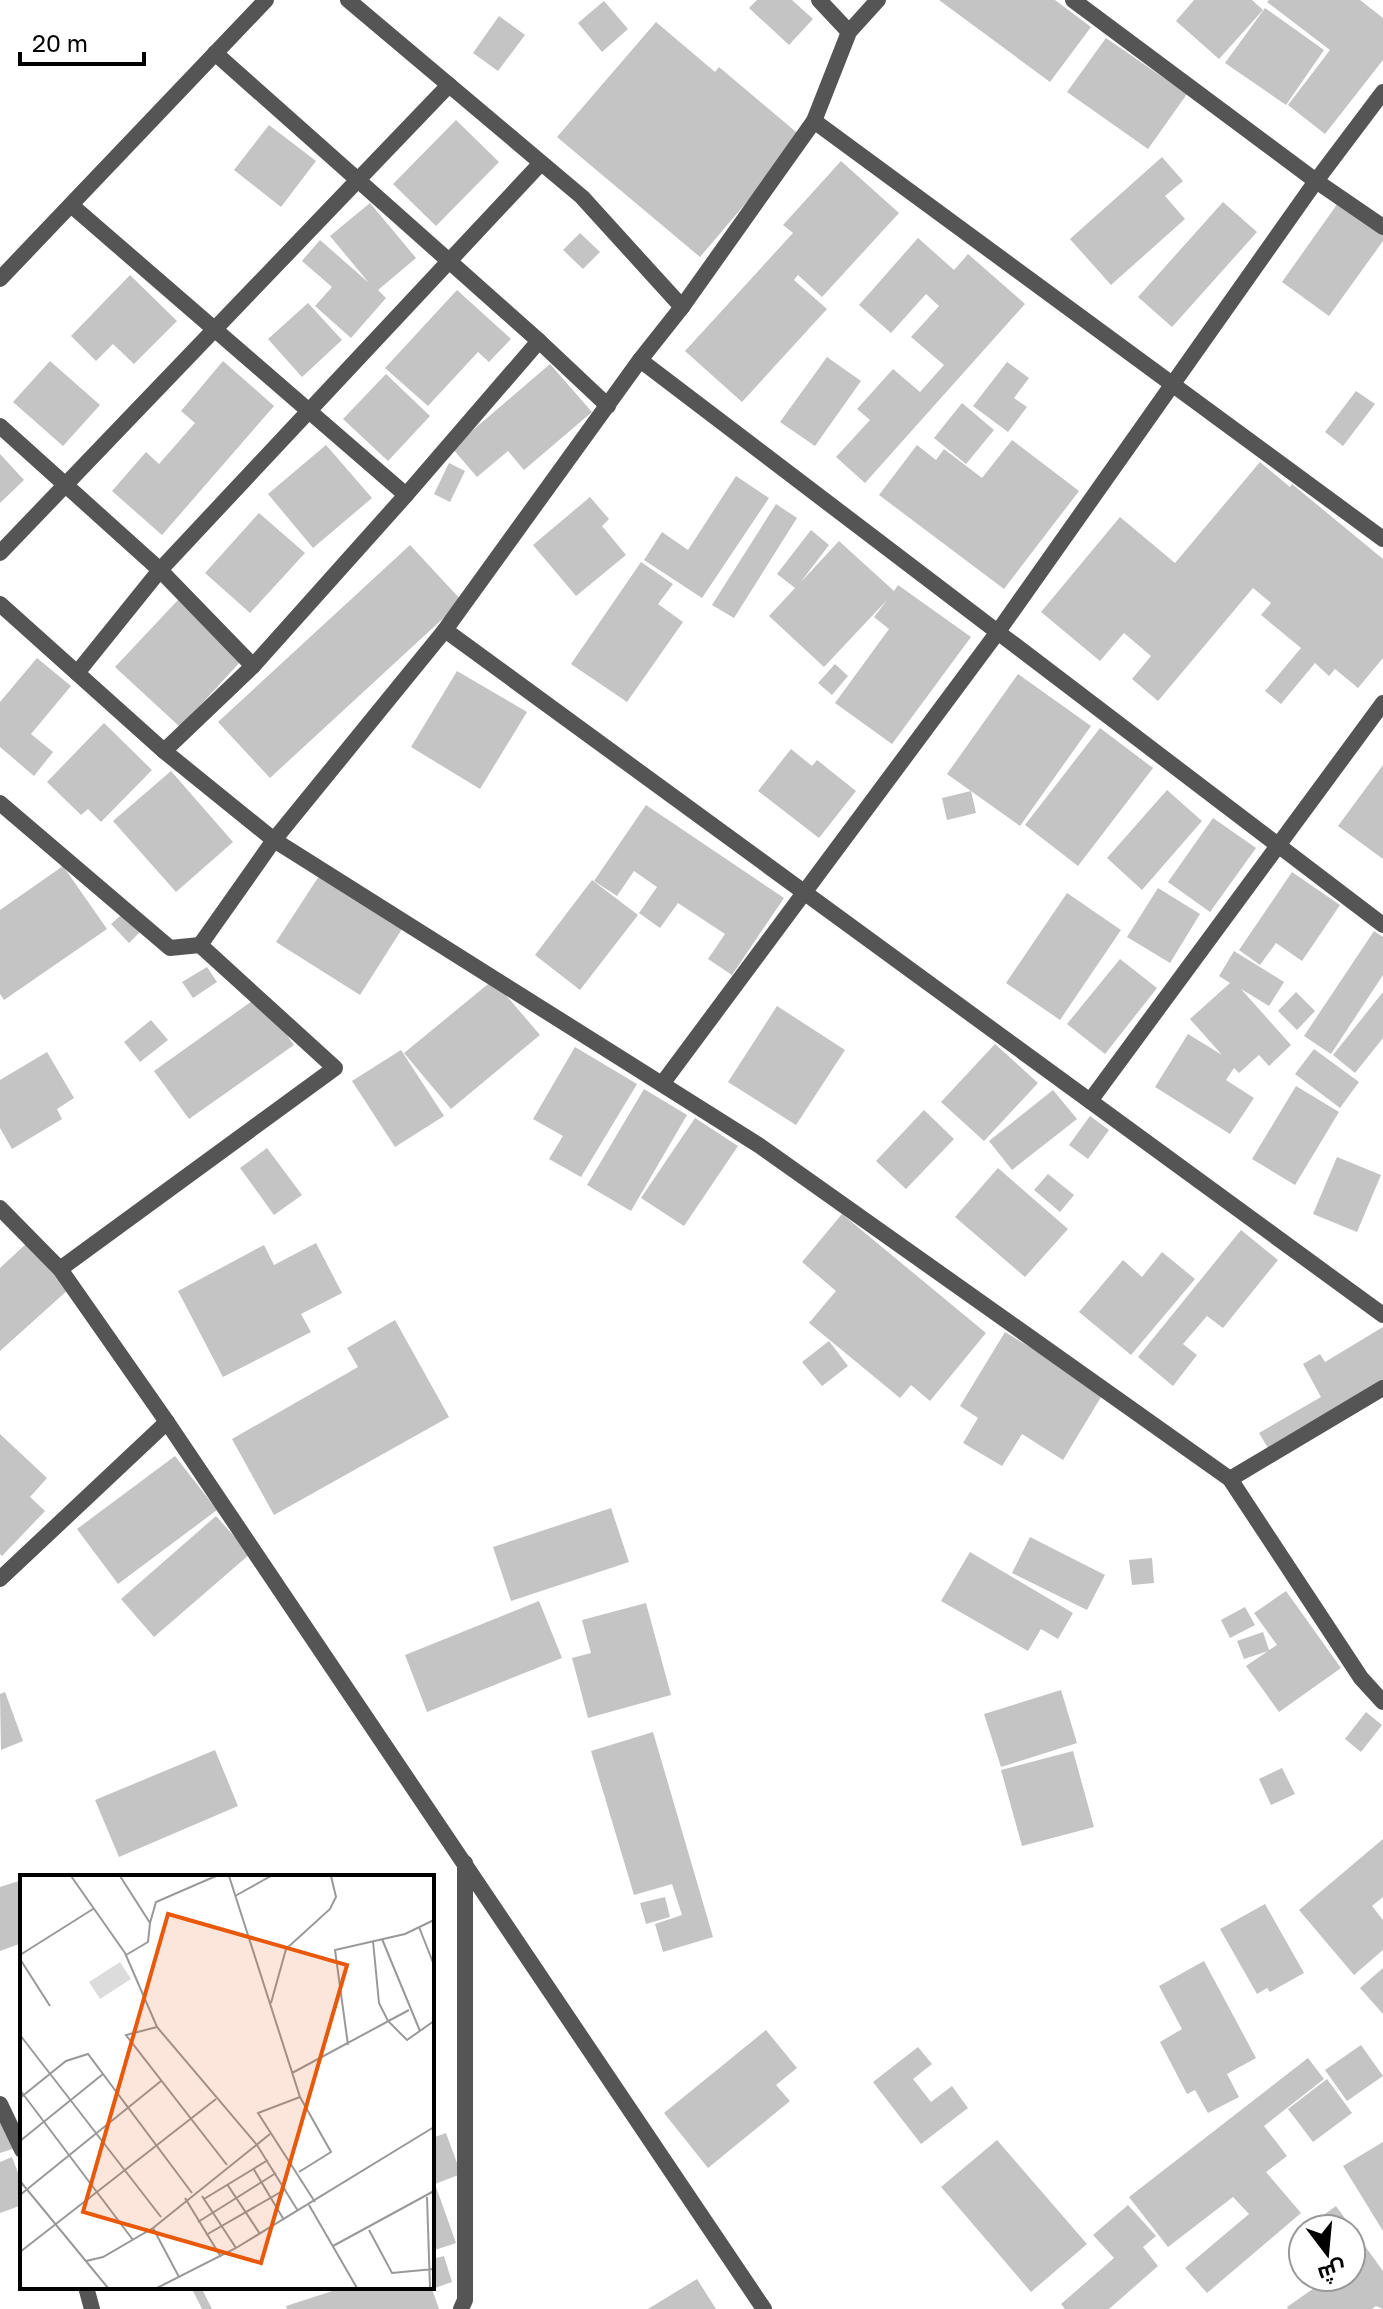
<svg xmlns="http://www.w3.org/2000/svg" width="1383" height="2309" font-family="'Golos Text',Cairo,sans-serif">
	<rect width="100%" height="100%" fill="#fff"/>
	<g fill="#c4c4c4">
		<path d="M757,0H792L813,19L789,45L749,8Z"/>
		<path d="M939,0H1055L1091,27L1050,82Z"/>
		<path d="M1194,0H1252L1263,10L1219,59L1176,21Z"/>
		<path d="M1269,0H1360L1383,18V60L1325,134L1288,105L1330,50L1267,2Z"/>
		<path d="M604,1L628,29L602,52L578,23Z"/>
		<path d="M1265,8L1324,50L1286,105L1225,63Z"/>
		<path d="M499,16L525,35L498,71L473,53Z"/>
		<path d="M656,22L715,72L719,67L802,137L700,257L557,137Z"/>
		<path d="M1106,38L1187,94L1148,149L1067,92Z"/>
		<path d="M456,120L499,162L436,226L393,184Z"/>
		<path d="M269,125L316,161L281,207L234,170Z"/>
		<path d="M1162,157L1183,181L1165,196L1185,219L1111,285L1070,239Z"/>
		<path d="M841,161L899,213L822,297L798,275L794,280L827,309L742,402L685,351L793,233L783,225Z"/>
		<path d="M1223,202L1257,232L1172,327L1138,297Z"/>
		<path d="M370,203L416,258L378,290L386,298L351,338L315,306L332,287L302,261L320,240L369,283L330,236Z"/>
		<path d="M1338,203L1383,235V241L1329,316L1282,282Z"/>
		<path d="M580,233L600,252L583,269L563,250Z"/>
		<path d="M918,238L954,270L968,254L1025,304L865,483L836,457L870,420L857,409L893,369L920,392L944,365L911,337L939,306L926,294L891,333L859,305Z"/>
		<path d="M130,275L177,321L134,364L113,344L96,361L71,336Z"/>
		<path d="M457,290L511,339L489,362L478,352L428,406L385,368Z"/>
		<path d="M308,303L342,340L302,377L268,339Z"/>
		<path d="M827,357L861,381L815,446L780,422Z"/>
		<path d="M50,361L100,405L63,446L13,402Z"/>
		<path d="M223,361L274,406L162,535L112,491L146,452L159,464L195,423L181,411Z"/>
		<path d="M1007,362L1029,378L1014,398L1027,407L1008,432L973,406Z"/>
		<path d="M550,364L592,412L524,470L508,451L477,477L452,448Z"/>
		<path d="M386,374L430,416L388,461L343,419Z"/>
		<path d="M1356,391L1375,404L1343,446L1325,432Z"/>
		<path d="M962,403L994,430L966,464L934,438Z"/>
		<path d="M1012,440L1079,491L1004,589L879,495L917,445L936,460L944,449L982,478Z"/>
		<path d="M326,445L372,498L313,548L268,494Z"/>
		<path d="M0,454L24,480L0,503Z"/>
		<path d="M1260,462L1290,487L1292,484L1383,559V658L1358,688L1335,669L1329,676L1315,663L1281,704L1265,691L1301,648L1261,615L1271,603L1253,588L1158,701L1132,679L1151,656L1124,633L1100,661L1041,612L1120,517L1175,563Z"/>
		<path d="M449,463L465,471L450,502L434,494Z"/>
		<path d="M736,476L769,498L702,598L644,560L662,532L688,550Z"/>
		<path d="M590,497L609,519L602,526L626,555L576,596L533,545Z"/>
		<path d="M776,504L797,518L734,618L712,605Z"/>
		<path d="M259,513L305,553L250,613L205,573Z"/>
		<path d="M811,530L829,545L800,583L839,541L894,591L898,585L971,637L892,744L835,703L889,629L874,617L887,600L824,667L769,616L795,588L777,574Z"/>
		<path d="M410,545L462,601L270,778L218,722Z"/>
		<path d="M641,562L673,584L658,604L683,622L627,702L571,664Z"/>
		<path d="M178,600L242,660L180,727L115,667Z"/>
		<path d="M37,658L71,686L31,734L53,752L34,776L0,747V702Z"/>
		<path d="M835,664L848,676L832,695L818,683Z"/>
		<path d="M457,671L527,712L480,789L411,747Z"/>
		<path d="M1018,674L1091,726L1020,826L947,774Z"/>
		<path d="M104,723L152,770L101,822L88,809L81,815L47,782Z"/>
		<path d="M1100,728L1153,768L1078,866L1025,825Z"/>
		<path d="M791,749L812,766L817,760L856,791L819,838L758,791Z"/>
		<path d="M1383,765V859L1338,826Z"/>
		<path d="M171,771L233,842L176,892L113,821Z"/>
		<path d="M1167,790L1202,821L1142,890L1107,858Z"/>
		<path d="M971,791L976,813L947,820L942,798Z"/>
		<path d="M646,805L784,898L732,975L708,959L725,934L678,903L660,928L639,913L657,887L634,871L617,896L594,881Z"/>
		<path d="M1213,818L1256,848L1210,912L1168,882Z"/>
		<path d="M63,866L107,929L4,1000L0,994V910Z"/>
		<path d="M1292,872L1340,905L1302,961L1276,943L1260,965L1239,950Z"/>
		<path d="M319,876L402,929L360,995L276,942Z"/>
		<path d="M592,880L638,915L580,990L535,955Z"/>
		<path d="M1158,888L1200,914L1170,963L1127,937Z"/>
		<path d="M1067,893L1121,930L1060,1020L1006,983Z"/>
		<path d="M128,909L145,927L129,943L111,924Z"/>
		<path d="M1374,931L1383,937V975L1331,1054L1304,1036Z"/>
		<path d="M1234,951L1284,982L1269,1006L1241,989L1291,1045L1269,1066L1259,1055L1239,1073L1234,1068L1226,1080L1254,1098L1230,1134L1155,1087L1188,1034L1222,1055L1190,1019L1230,983L1219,976Z"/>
		<path d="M1120,959L1157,988L1105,1054L1067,1024Z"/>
		<path d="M207,967L217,982L193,998L182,982Z"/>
		<path d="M493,980L540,1035L451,1109L404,1053Z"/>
		<path d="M1296,992L1315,1011L1297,1030L1278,1011Z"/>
		<path d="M1383,992V1038L1355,1073L1333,1055Z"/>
		<path d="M259,996L294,1045L189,1119L154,1071Z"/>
		<path d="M777,1006L845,1050L796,1125L728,1082Z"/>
		<path d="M151,1020L168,1040L140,1062L124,1042Z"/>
		<path d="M995,1044L1038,1083L984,1141L941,1102Z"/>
		<path d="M575,1047L637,1084L581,1177L549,1159L563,1136L533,1119Z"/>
		<path d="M1314,1049L1359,1082L1340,1108L1295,1074Z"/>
		<path d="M401,1050L444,1116L395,1147L352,1081Z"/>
		<path d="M47,1052L74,1098L57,1109L62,1119L12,1149L0,1128V1080Z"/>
		<path d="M1296,1086L1339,1112L1295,1185L1252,1159Z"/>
		<path d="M644,1089L687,1115L631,1211L587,1185Z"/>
		<path d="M1053,1090L1077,1119L1012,1170L989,1141Z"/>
		<path d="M924,1110L954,1139L906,1189L876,1161Z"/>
		<path d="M1090,1116L1109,1130L1088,1159L1069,1145Z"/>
		<path d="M695,1118L738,1146L684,1226L641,1198Z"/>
		<path d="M267,1148L302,1195L274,1215L240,1168Z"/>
		<path d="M1337,1157L1381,1175L1357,1232L1313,1214Z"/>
		<path d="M998,1168L1068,1229L1025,1277L955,1217Z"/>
		<path d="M1048,1174L1074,1195L1060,1212L1034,1190Z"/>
		<path d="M842,1214L986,1333L930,1401L911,1385L900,1398L809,1323L836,1291L802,1262Z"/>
		<path d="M1241,1230L1278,1260L1223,1328L1207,1316L1183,1344L1197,1355L1173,1386L1138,1357Z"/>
		<path d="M27,1243L69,1289L0,1351V1268Z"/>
		<path d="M316,1243L342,1293L301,1314L311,1332L223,1377L178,1291L264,1245L274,1265Z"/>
		<path d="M1162,1252L1195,1279L1131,1355L1079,1312L1123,1260L1142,1277Z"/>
		<path d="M395,1320L449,1417L274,1515L232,1439L358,1367L347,1348Z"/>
		<path d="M1383,1327V1385L1271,1453L1259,1433L1321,1397L1303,1364L1320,1354L1325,1362Z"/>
		<path d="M1005,1332L1104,1392L1063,1460L1022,1434L1002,1466L963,1443L978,1418L960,1406Z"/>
		<path d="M829,1341L848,1366L822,1386L802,1362Z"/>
		<path d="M0,1434L47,1478L30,1497L45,1511L2,1556L0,1554Z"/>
		<path d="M175,1456L217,1510L118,1584L77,1529Z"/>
		<path d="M611,1508L629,1562L511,1601L493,1547Z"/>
		<path d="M216,1516L250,1554L154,1637L121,1599Z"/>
		<path d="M1030,1537L1105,1575L1087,1610L1012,1573Z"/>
		<path d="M970,1552L1073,1613L1058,1639L1041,1629L1028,1651L941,1601Z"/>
		<path d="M1152,1558L1154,1583L1132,1585L1129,1560Z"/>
		<path d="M1286,1591L1341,1668L1279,1712L1246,1666L1268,1651L1244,1659L1237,1641L1263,1632L1269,1650L1277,1645L1254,1613Z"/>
		<path d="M539,1601L562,1658L427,1712L405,1655Z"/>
		<path d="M646,1603L671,1695L588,1718L572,1658L591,1653L582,1620Z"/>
		<path d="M1245,1607L1255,1625L1230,1638L1221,1620Z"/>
		<path d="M1061,1690L1077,1743L1001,1767L984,1714Z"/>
		<path d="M5,1692L23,1741L1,1750L0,1694Z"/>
		<path d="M1366,1712L1382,1725L1361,1752L1345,1739Z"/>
		<path d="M653,1732L713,1937L663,1952L655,1924L682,1915L672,1884L634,1895L591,1751Z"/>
		<path d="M215,1750L238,1806L119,1857L95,1800Z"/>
		<path d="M1073,1751L1094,1827L1022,1846L1001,1770Z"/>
		<path d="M1282,1768L1295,1794L1271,1805L1259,1779Z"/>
		<path d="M1383,1839V1897L1372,1906L1383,1920V1950L1354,1975L1299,1910Z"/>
		<path d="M22,1880V1943L0,1951V1887Z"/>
		<path d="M665,1897L670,1917L646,1924L640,1903Z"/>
		<path d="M1265,1904L1304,1973L1270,1992L1267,1988L1257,1994L1220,1929Z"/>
		<path d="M1204,1961L1256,2058L1227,2074L1239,2097L1208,2113L1195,2090L1187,2094L1160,2042L1182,2029L1159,1986Z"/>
		<path d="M1383,1968V2014L1360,1988Z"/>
		<path d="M766,2030L797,2068L776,2085L790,2101L708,2168L664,2113Z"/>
		<path d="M1361,2045L1383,2076L1347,2101L1325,2070Z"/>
		<path d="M918,2047L932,2064L913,2079L931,2102L952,2086L968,2108L921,2144L873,2082Z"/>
		<path d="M1308,2058L1324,2079L1264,2126L1287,2156L1266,2172L1301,2213L1207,2293L1185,2268L1249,2214L1233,2197L1168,2247L1129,2197Z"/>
		<path d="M1327,2079L1352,2113L1313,2142L1288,2109Z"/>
		<path d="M0,2106L15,2148L0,2153Z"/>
		<path d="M446,2133L461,2174L435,2184L456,2243L432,2251V2138Z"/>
		<path d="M997,2140L1087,2244L1031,2292L941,2187Z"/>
		<path d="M1383,2142V2231L1343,2166Z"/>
		<path d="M12,2157L22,2183V2205L0,2213V2162Z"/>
		<path d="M1128,2205L1156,2236L1143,2247L1158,2266L1109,2309H1065L1061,2304L1114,2258L1093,2235Z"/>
		<path d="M1336,2206L1383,2271V2309L1376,2306L1372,2309H1288L1287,2307L1330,2277H1351V2229H1310L1308,2226Z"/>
		<path d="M444,2256L452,2282L432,2289L439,2309H287L286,2306L345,2287L432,2288V2259Z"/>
		<path d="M697,2279L716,2309H648Z"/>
		<path d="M191,2287H201L212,2309H202Z"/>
	</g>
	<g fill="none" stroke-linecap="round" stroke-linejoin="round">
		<g stroke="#555" stroke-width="16">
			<path d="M348,0L582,197L682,307"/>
			<path d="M819,0L849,32"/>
			<path d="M1073,0L1316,181L1383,227"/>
			<path d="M215,53L539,341L608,406"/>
			<path d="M814,121L1383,539"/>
			<path d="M71,205L406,495"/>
			<path d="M640,360L1383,925"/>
			<path d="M0,426L160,570L253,666"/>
			<path d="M0,553L449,85"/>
			<path d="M0,604L164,751L274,840L760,1146L1230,1479L1361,1678L1383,1702"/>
			<path d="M445,630L1383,1315"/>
			<path d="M77,673L160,570L541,163"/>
			<path d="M164,751L253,666L406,495L539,341"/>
			<path d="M0,803L170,948L200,945L335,1068L60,1269"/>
			<path d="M200,945L274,840L445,630L640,360L682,307L814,121L849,32L878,0"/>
			<path d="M662,1084L997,633L1316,181L1383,92"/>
			<path d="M1090,1101L1383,703"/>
			<path d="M0,1208L60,1269L167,1422L764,2309"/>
			<path d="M1230,1479L1383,1388"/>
			<path d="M0,1579L167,1422"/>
			<path d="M0,2104L22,2150"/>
			<path d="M86,2287L92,2309"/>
			<path d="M461,2309L465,2300V1863"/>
		</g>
		<path stroke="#555" stroke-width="16" d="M0,279L266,0"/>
	</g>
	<g transform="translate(20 1875)">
		<rect width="414" height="414" fill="#fff"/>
		<path d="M100,87L111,104L80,124L69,107Z" fill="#dcdcdc"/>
		<path fill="none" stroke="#999" stroke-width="2" d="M51,1L105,78L137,152L237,270L278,336M100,1L130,48L128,67L106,80M209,1L280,222L311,277L279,297M215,21L251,1M130,48L136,27L196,1M399,52L414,90M362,64L400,156M353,66L359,128L368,146L387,165L414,146M0,80L73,34M0,84L30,131M251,128L266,74L310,34L316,22L311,1M137,152L106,160L207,290M0,160L141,342M328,170L315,75L385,59L414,45M272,198L389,135M0,215L113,365M280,222L238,238L295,327M0,223L46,186L68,179L172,318M0,266L83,199M233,293L264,345M0,306L88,413M207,309L240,359M0,320L141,206M182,321L216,373M407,322L410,413M165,323L201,382M184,324L248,285M289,330L337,413M178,347L256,298M133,353L159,402M349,355L372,398L414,394M186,360L266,314M313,371L414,316M0,377L196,224M66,386L83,382L133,353L250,259M137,413L216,373L414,252"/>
		<path fill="#e8590c" fill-opacity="0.15" stroke="#e8590c" stroke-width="4" d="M148,39L327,90L241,388L63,337Z"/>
		<rect width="414" height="414" fill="none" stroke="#000" stroke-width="4"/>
	</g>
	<g transform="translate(1327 2253) rotate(164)"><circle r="38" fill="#ffffff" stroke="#999999" stroke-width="2"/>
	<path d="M0-6L14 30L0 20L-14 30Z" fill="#000000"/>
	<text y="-12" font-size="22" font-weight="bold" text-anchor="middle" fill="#000000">ش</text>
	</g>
	<path d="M20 52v12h124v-12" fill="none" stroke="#000000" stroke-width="4"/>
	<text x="32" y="52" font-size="24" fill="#000000" stroke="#ffffff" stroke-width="6" paint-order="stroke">20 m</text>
</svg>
